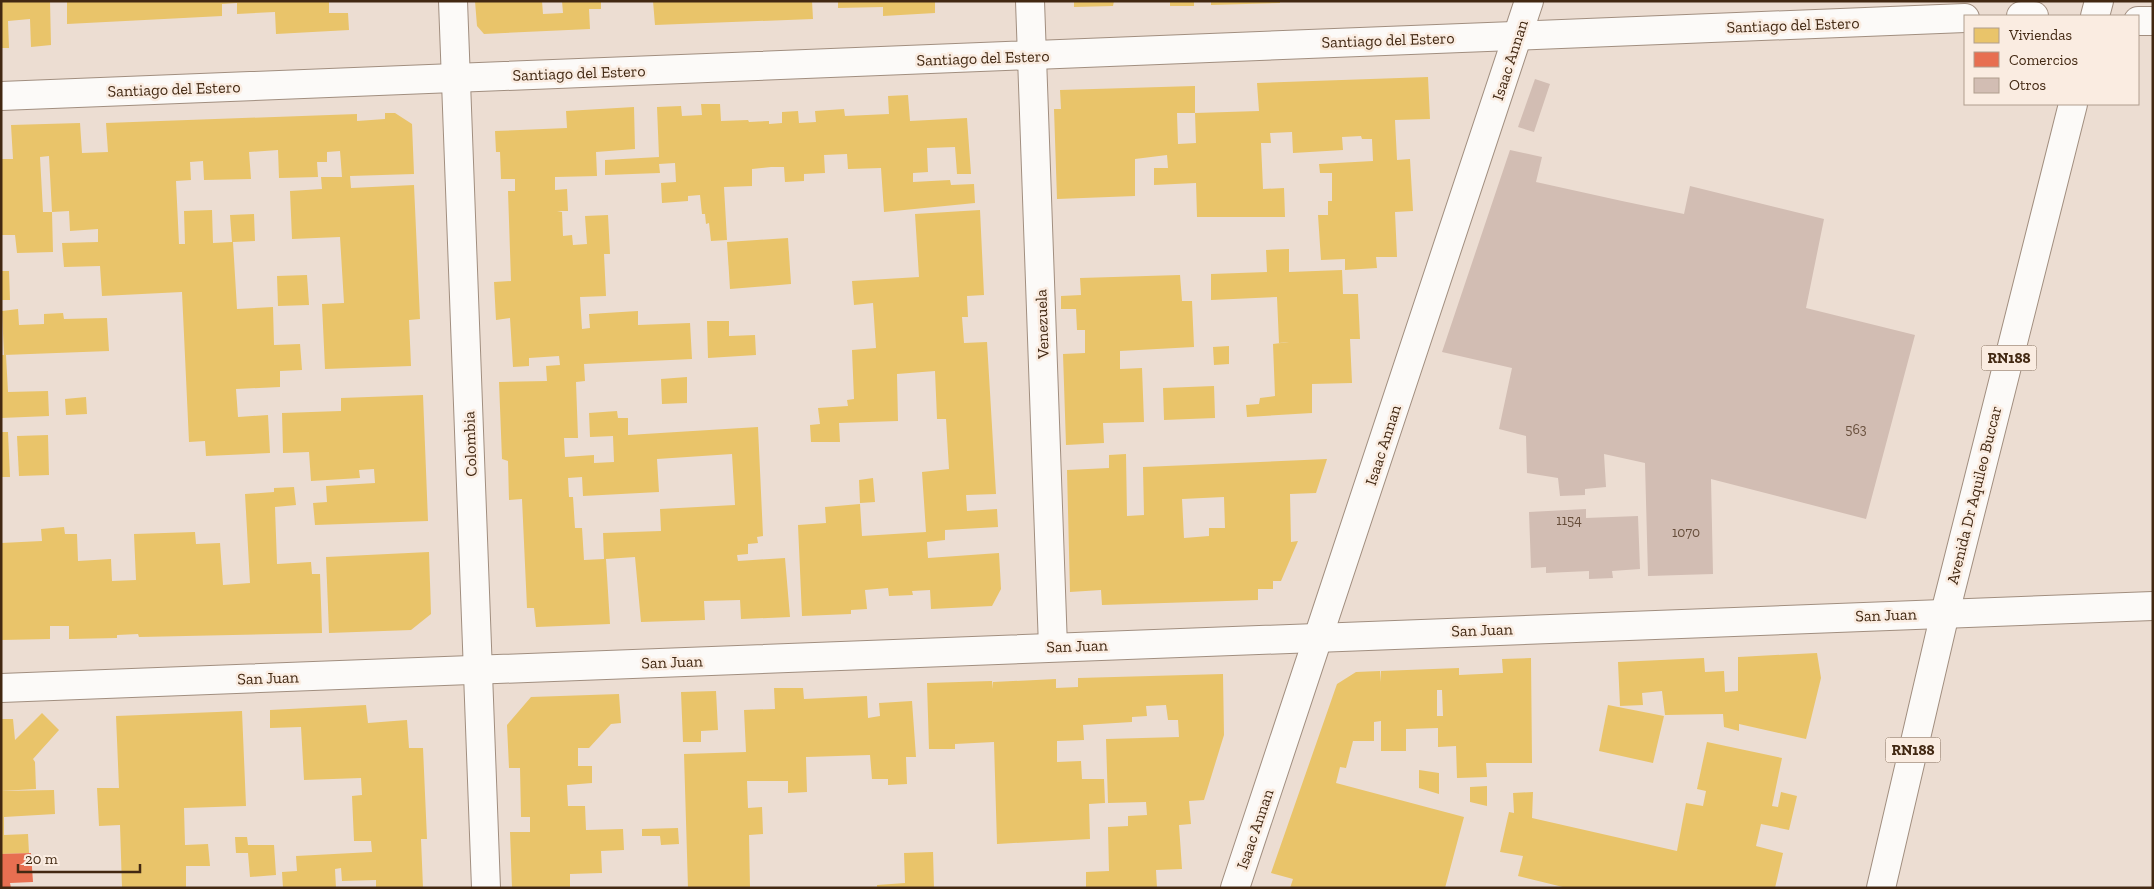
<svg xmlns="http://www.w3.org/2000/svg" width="2154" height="889" font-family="'Zilla Slab',serif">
	<rect width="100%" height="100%" fill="#ecddd2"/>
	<g fill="#e9c46a" fill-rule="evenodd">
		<path d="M1,1H50L51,45L31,47L30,19L8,21L9,48H1Z"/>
		<path d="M67,1H329V13H348L349,30L276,34L275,12L237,14V3L222,4V16L67,24Z"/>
		<path d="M475,1H542L543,14L563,13L562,1H601V9H589L590,29L484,34L477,26Z"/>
		<path d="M653,1H812L813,19L655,25Z"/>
		<path d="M838,1H935V13L883,16V7L838,8Z"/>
		<path d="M1074,1H1114L1113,6L1074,7Z"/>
		<rect x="1170" y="1" width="24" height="5"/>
		<path d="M1211,1H1280V3L1211,5Z"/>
		<path d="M1428,77L1430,119L1395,120L1397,160L1410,159L1413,211L1395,212L1397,257H1376L1377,268L1345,270V259L1321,260L1318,215H1328V201H1332V173H1320L1319,164L1373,161L1372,139H1362L1361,136L1342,137L1343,150L1293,153L1292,132L1270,133L1271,143H1261L1263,189L1284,188L1285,217H1197L1196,183L1154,185V168H1168L1167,155L1135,159V196L1057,199L1054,109H1061L1060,90L1195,86V113H1177L1178,144L1196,143L1195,113L1259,111L1257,83Z"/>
		<path d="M908,95L910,121L967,118L971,174H957L955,147L927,148L928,172L913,173V182L950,180L951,185L974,184L975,203L884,212L881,168L848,169L847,154L824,155L825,173L804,174V181L785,182L784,167H771L752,169V186L724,187L727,240L711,241L709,223L706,224L705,214H702L700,195L688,196V201L662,203L661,183L676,182L675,163L659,164L660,173L605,175V160L659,157L657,107L681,106L682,116L702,115L701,104H720L721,121L748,120L749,122L769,121V124L782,123V112L798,111L799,123L816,122L815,111L844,109L845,116L889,114L888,96Z"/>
		<path d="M634,107L635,149L596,152L597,176L555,177V190L567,189L568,211H557L562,212L563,236L572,235L573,245L587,244L585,216L608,215L610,254H604L606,296L580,297L582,329L590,328L589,314L638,311V325L690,323L692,359L584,364L585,381L576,382L578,438H564L565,457L594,455V463L614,462L613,436L590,437L589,413L617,411L618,418H628V435L758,427L763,536L757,537L758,543L748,544V554L737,555L738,561L785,558L790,617L741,619L740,600L704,601L705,620L641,622L635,557L606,559L610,624L536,627L534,608H527L522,499L509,500L508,461L502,459L499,382L547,381L546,366L560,365L559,356L529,358V366L513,367L510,318L496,320L494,282L511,281L508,191H515V179H501L500,152H496L495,131L567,128L566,111ZM732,454L735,505L660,509L661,531L603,533L604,559L584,560L582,528H575L573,497H569L568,478L582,477L583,496L659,492L657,459Z"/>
		<path d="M385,113H395L412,124L414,174L350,176L351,188L414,185L420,319L409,320L411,366L325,369L322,304L344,303L340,237L292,239L290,191L322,189L321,177H342L340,151L327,152V162H317L318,177L279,178L278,150L249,152L251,179L204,180L203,161L190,162L191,180L176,181L179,244H185L184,211L212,210L213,243L232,242L230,215L254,214L255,241L233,242L237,309L273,307L274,345L300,344L302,370L280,371V387L236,389L238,417L268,415L270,453L206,456L205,441L189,442L182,292L102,296L100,266L64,267L62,243L98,242V229L70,231L69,211L52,212L49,156L40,157L43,212H52L53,252L17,253L15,235H1V159H13L11,125L80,123L82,153L108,152L106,123L357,114V121L385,119Z"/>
		<path d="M980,210L984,295L967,296L968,317H962L964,343L987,342L996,494L966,495L967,511L997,509L998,527L945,530V540L927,542L928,558L999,553L1001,589L992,606L931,609L930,590L912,591L913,595L889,596L888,588L865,590L867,609L851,610V614L802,616L798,525L826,523L825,507L860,504L862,536L926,532L922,472L949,469L946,419H937L935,371L897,374L898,421L839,423L840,442H811L810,425L820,424L818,408L848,406L847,400L854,399L852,350L876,348L873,303L854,305L852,281L919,277L915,214Z"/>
		<path d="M788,238L791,284L730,289L727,242Z"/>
		<path d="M1289,249V272L1342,270L1343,294H1358L1360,339H1350L1352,383L1312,384V413L1247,417L1246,405L1259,404L1260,398L1275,396L1273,344L1289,342L1279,343L1277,297L1211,300V274L1267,272L1266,250Z"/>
		<path d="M1,271H9L10,300H1Z"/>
		<path d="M307,275L309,305L278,306L277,276Z"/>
		<path d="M1180,275L1182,301H1192L1194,347L1120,351V369L1142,368L1144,422L1103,423L1104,443L1066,445L1063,354L1085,353V330H1077L1076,309H1061V296L1081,295L1080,278Z"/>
		<path d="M18,309L19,325L44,324V314L63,313L64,319L107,318L109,351L4,355L2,311Z"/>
		<path d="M707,321H729V336L755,335L756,355L708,358Z"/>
		<path d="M1229,346V364L1214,365L1213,347Z"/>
		<path d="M1,355H6L8,392L48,391L49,416L1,418Z"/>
		<path d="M687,377V403L662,404L661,379Z"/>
		<path d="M1214,386L1215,418L1164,420L1163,388Z"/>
		<path d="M423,395L428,521L315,525L313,503L327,502L326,486L375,483L374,469L359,470L360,478L311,481L309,452L283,453L282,413L341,411V398Z"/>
		<path d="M86,397L87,414L66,415L65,399Z"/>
		<path d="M1,432H8L10,477H1Z"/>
		<path d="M48,435L49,475L19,476L17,436Z"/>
		<path d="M1126,454L1127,516L1144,515L1143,467L1327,459L1316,493L1290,494L1291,542L1298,541L1281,581H1273V589H1258V600L1102,605L1101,590L1070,592L1067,470L1109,468V455ZM1224,497L1225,528H1209V536L1184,538L1182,499Z"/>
		<path d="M873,478L875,502L860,503L859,480Z"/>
		<path d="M294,487L296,505L275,507L277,564L311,562L312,574H320L322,633L139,637L138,634L117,635V638L69,639V626H50V639L1,640V543L42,541L41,529L64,527L65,534H77L78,561L111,559L112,581L136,580L134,534L195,532L196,544L220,543L223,585L250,583L245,494L274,492V488Z"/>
		<path d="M429,552L431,614L411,630L329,633L326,557Z"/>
		<path d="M1817,653L1821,678L1806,739L1739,724V731L1724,727L1723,714L1665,715L1662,691L1642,693L1643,705L1620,706L1618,662L1704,658L1705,672L1724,671L1725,692L1738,691V657Z"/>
		<path d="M1531,658L1532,763H1486L1487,777L1457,778L1456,746L1438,747V728L1406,729V751H1381V721L1374,722V741H1353L1346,768L1340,767L1336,783L1464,817L1445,888H1290L1293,879L1271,873L1337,684L1356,672L1380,671V682L1381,671L1459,668V675L1503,673L1502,659ZM1437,690H1442L1443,716H1437Z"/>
		<path d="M1223,674L1224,735L1204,800L1189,801L1191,824L1179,825L1182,869L1156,870L1157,888H1086V872L1109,871L1108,827L1128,826V816L1147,815L1146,802L1108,803L1106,739L1179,737L1178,720H1168L1166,705L1146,706L1147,716L1132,717V722L1083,725L1084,740L1057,741V762L1081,761L1082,779H1104L1105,803L1089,804L1090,839L997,844L994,742L955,744V749H929L927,683L992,681L993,689V682L1056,679V688L1078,687V678Z"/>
		<path d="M774,688H803L804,699L867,696L868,718L880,716L879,703L912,701L916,757H906L907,784L888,785V779H872L870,755L806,757L807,792L788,793V781H747L748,808L762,807L763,834L749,835L750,888H688L684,754L746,752L744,710L775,709Z"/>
		<path d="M716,691L718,730L701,731V742H683L681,692Z"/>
		<path d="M619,694L621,723L611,724L589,748H578V766H592V783L567,785L568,806H585L586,830L623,829L624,850L601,851L602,873L570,874V888H512L510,832H530V817H521L520,768H509L507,725L531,697Z"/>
		<path d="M366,705L368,723L407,720L409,748H423L427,839H421L423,888H376V880L342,881L341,868L335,869L336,888H283L282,872L297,871L296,856L372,852L371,841H354L352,796L362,795L361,778L304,780L301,727L270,728V710Z"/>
		<path d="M1608,705L1664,716L1653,763L1599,751Z"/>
		<path d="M242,711L246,806L184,808L185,845L208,844L210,866H186V888H122L120,825L99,826L97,788H119L116,716Z"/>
		<path d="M42,713L59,730L33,759L35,762L36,789L1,791V719H13L15,740Z"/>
		<path d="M1707,742L1782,758L1772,806L1778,807L1781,792L1797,796L1789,830L1761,824L1756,846L1783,853L1775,888H1567L1518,876L1523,856L1500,852L1509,812L1514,813L1513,793L1533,792L1532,818L1677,851L1686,803L1703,806L1706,791L1697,789Z"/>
		<path d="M1419,770L1439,773V794L1419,788Z"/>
		<path d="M1487,786V806L1470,802V787Z"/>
		<path d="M54,790L55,814L4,817V835L28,834L29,853L1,854V791Z"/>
		<path d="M678,828L679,844L661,845L660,836H642V829Z"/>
		<path d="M235,837H247L248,845H274L276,875L250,877L248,853H236Z"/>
		<path d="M933,852L934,888H877V885L905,883L904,853Z"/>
	</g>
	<path fill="#e76f51" d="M31,853L33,882L10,883L11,888H1V854Z"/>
	<g fill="#d2bdb3">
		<path d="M1535,79L1550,84L1534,132L1518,127Z"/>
		<path d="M1510,150L1542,157L1536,182L1622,201L1684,214L1690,186L1824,219L1806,308L1915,335L1866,519L1711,479L1713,574L1648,576L1645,463L1604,454L1606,487L1585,489V495L1560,496L1558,478L1527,473L1526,436L1499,429L1512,368L1442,352Z"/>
		<path d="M1586,509V518L1638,516L1640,569L1612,571L1613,578L1589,579V571L1546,573V567L1531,568L1529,512Z"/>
	</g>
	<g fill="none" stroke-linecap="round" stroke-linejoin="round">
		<defs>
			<g id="minor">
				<path d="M453,1L486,888"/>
				<path d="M1030,1L1053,647"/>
				<path d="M2021,16H2034"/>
				<path d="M2138,21H2153"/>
				<path d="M1,96L1965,18"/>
				<path d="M1,688L2153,606"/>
				<path d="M1235,888L1529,1"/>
			</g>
			<g id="highway">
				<path d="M2095,16L2099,1"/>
				<path d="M1881,888L1945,613L2073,104"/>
			</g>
		</defs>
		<use href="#minor" stroke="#a18e7f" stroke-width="30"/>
		<use href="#highway" stroke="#a18e7f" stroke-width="30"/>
		<use href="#minor" stroke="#fcfaf8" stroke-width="28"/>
		<use href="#highway" stroke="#fcfaf8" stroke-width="28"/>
	</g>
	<g text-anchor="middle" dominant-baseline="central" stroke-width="5" stroke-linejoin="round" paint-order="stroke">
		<g font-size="14" fill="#664d3a">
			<text x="1856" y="429">563</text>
			<text x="1569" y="520">1154</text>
			<text x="1686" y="532">1070</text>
		</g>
		<g fill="#faece1" stroke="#796350" stroke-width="1">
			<rect x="1981.5" y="345.5" width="55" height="25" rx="4"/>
			<rect x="1885.5" y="737.5" width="55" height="25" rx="4"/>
		</g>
		<g font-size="15" font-weight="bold" fill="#422812">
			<text x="2009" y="358">RN188</text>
			<text x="1913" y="750">RN188</text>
		</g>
		<g font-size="16" fill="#422812" stroke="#faece1">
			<text transform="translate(1793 25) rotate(-2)">Santiago del Estero</text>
			<text transform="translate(1388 40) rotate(-2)">Santiago del Estero</text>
			<text transform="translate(983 58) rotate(-2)">Santiago del Estero</text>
			<text transform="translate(1510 60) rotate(-72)">Isaac Annan</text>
			<text transform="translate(579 73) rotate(-2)">Santiago del Estero</text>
			<text transform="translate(174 89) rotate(-2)">Santiago del Estero</text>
			<text transform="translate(1042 324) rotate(-92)">Venezuela</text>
			<text transform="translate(470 444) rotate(-92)">Colombia</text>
			<text transform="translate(1383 445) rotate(-72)">Isaac Annan</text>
			<text transform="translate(1974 495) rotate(-76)">Avenida Dr Aquileo Buccar</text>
			<text transform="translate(1886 615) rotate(-2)">San Juan</text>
			<text transform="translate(1482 630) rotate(-2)">San Juan</text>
			<text transform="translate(1077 646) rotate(-2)">San Juan</text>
			<text transform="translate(672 662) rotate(-2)">San Juan</text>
			<text transform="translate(268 678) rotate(-2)">San Juan</text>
			<text transform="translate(1255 829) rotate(-71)">Isaac Annan</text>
		</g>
	</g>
	<rect width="2154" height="889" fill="none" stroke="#422812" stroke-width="5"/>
	<rect x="1964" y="15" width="175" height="90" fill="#faece1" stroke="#b09e8e"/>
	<rect x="1974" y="28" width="25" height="15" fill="#e9c46a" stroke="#b09e8e"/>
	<text x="2009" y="40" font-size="15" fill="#422812">Viviendas</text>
	<rect x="1974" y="52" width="25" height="15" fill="#e76f51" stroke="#b09e8e"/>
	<text x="2009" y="65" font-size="15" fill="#422812">Comercios</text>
	<rect x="1974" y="78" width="25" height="15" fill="#d2bdb3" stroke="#b09e8e"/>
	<text x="2009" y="90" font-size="15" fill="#422812">Otros</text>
	<path d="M18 864v8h122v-8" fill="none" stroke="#422812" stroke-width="2.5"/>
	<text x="25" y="864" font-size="15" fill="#422812" stroke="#faece1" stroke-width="4" paint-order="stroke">20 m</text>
</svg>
